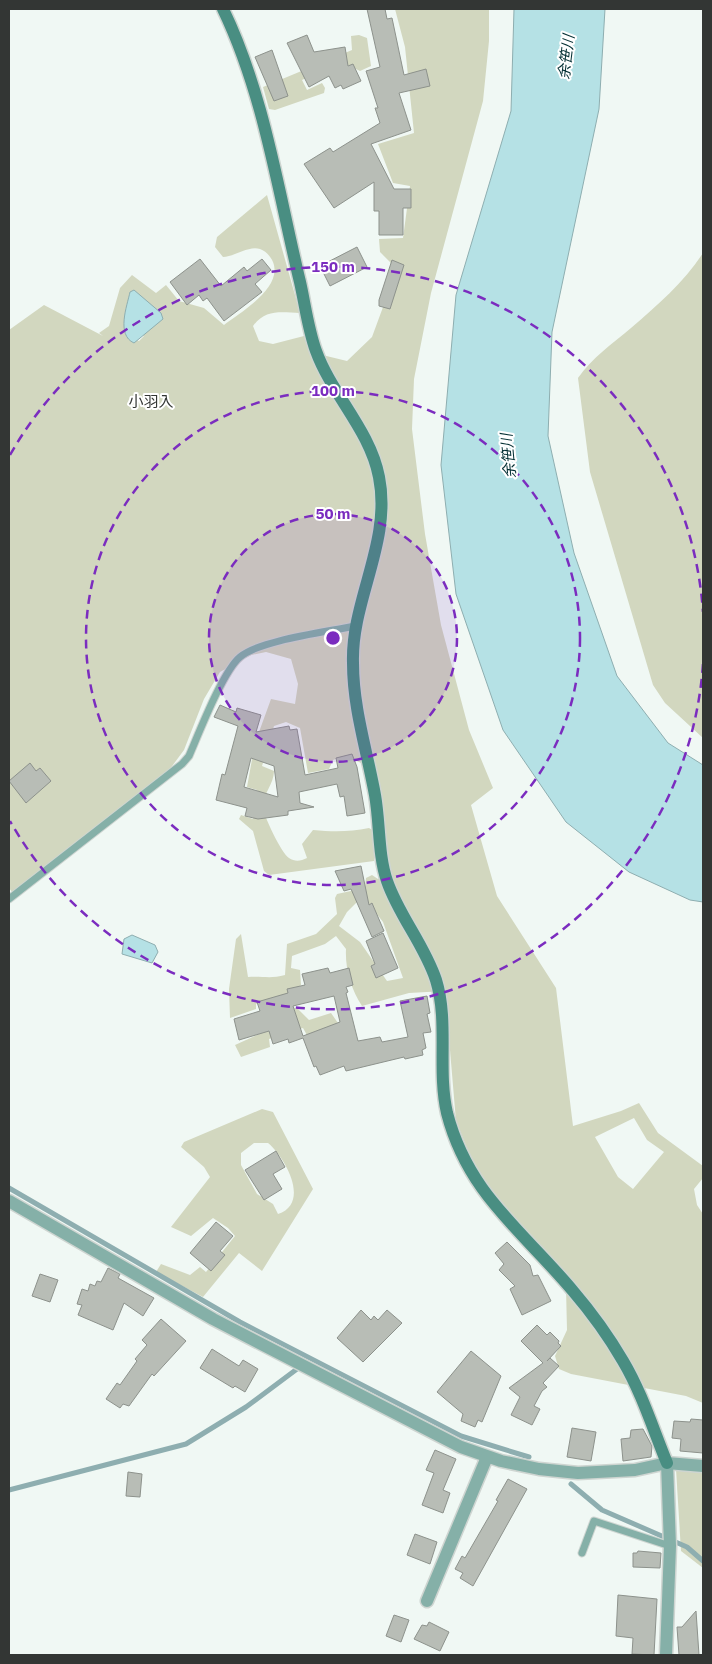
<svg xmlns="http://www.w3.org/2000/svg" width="712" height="1664" font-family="'IBM Plex Sans','Noto Sans JP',sans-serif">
	<rect width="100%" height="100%" fill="#f0f8f4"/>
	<g fill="#d2d7bf" fill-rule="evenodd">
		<path d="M395,9H489V41L483,101L431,293L414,379L412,429L425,534L441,625L469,730L493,788L471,805L497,896L556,988L573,1126L621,1111L639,1103L658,1133L703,1166V1178L694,1189L697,1205L703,1214V1403L686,1396L571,1374L559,1369L555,1356L567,1330L566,1288L491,1194L473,1163L456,1121L445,991L409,993L362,1006C351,989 345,969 346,949L336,936L325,944L292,956L291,968L300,970L301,985L287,997L292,1007L298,1009L309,1020L331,1013L338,1023L308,1037L303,1028L269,1039L270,1047L241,1057L235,1045L270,1029L276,998L256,1004V1009L230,1018L229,989L236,939L241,934L248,977C263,976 271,979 285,975L287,944L316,934L337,914L335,898L337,894L365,888L366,878L372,875L378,879L390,871L374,769L346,756L333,760L329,769L308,773L300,728L286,722L274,726L262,766L274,771C274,784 263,793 263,807C263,815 282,854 289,858C295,862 301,861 307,858L302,844L313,830C333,832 350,832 369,828L374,831V861L269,875L264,871L253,831L239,819L241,815L253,819L259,794L257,790L247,787L255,743L271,699L295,704L298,684L291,659L266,652L251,655L220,672L204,699L184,750L167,773L12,892L9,888V330L44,305L103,336L99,333L109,326L120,288L132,275L156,293L166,285L179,301L204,308L224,325C241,312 283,288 273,262C271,257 266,251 260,249C249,245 234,257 223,257L215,247L217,237L267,195L300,313C281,312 265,309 253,326L259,341L273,344L304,336L310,352L347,361L372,337L397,269L380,252L379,239L403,238L410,186L393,183L378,144L414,133L405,47ZM124,321L144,336L139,341L126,335ZM357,902L369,904L383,922L403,978L387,981L360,942L339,926L347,912ZM634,1118L647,1140L664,1152L633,1189L618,1177L595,1137Z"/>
		<path d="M359,35L367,38L371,66L360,71L340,61L302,80L307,90L322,83L325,88L324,93L275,110L269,109L263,87L352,50L351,36Z"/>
		<path d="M703,253V738L665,703L653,685L590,472L578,378C592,358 612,344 631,328C658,305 684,282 703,253Z"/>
		<path d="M262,1109L273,1112L313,1189L262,1271L239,1253L203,1297L156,1272L161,1264L190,1275L200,1267L206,1272L235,1236L228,1228L213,1218L191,1236L171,1227L210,1177L204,1167L181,1147L184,1142ZM254,1143H268C285,1157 311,1203 278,1214L273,1204L257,1194L241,1165V1153Z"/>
		<path d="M676,1469L703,1471V1568L681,1551Z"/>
	</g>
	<g fill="#b5e1e5" stroke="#8eaeb0">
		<path d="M514,9H605L599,109L552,332L548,436L574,553L617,676L668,743L703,765V902L690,900L629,872L566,822L503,730L456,594L441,465L456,295L511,111Z"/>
		<path d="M134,290L161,313L163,319L134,343C116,335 127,306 130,292Z"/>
		<path d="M132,935L155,945L158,952L152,963L122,954L124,939Z"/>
	</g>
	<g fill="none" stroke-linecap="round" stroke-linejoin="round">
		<g stroke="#8eaeb0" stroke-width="5">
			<path d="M9,1188L240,1322L461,1436L529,1457"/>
			<path d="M571,1484L602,1510L687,1547L703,1561"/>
			<path d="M9,1490L186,1444L246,1407L301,1366"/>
		</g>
	</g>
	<g fill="#b8bdb6" stroke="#8d928c" fill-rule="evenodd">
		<path d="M367,9H385L387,19L392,18L404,75L426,69L430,86L399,93L411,130L371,144L394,189H411V208H403V235H379V211H374V182L334,208L304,164L330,148L333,152L380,123L375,108H378L366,71L380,67Z"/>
		<path d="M307,35L314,52L345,47L348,66L353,64L361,81L343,89L341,85L335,88L329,76L309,87L287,43Z"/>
		<path d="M272,50L288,96L274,101L255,57Z"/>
		<path d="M357,247L367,267L330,286L320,266Z"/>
		<path d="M200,259L221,286L244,267L247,271L262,259L271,270L255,284L262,292L224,321L207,298L203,301L199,295L187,305L170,282Z"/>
		<path d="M392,260L404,265L390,309L379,306V300Z"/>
		<path d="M220,705L236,712L237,708L261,715L256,732L289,726L290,730L297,729L305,775L338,768L336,758L352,754L357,767L365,813L347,816L344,796L340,797L337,784L299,792L300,803L314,807L288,811V815L258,819L245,816L247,808L216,800L222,774L225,775L238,726L214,717ZM251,758L274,766L278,797L244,787Z"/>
		<path d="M30,763L36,771L40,768L51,781L26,803L9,781Z"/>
		<path d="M361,866L369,905L372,903L384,931L372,937L351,889L344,891L335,871Z"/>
		<path d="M383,933L398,968L376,978L371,966L375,964L366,941Z"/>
		<path d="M328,968L330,973L349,968L353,985L346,987L348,992L346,993L358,1041L380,1037L382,1042L408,1037L400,1001L427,996L430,1013L427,1014L431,1032L423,1033L426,1048L422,1050L423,1055L405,1059L404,1057L346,1071L344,1066L320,1075L316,1066L314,1067L303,1038L289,1043L288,1039L273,1044L269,1031L239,1040L234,1019L260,1011L257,1002L288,993L287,989L305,985L302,974ZM334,996L340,1022L303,1036L293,1006Z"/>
		<path d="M276,1151L285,1167L273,1174L282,1189L264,1200L245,1170Z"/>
		<path d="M216,1222L233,1236L220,1251L225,1255L211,1271L190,1253Z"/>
		<path d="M507,1242L530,1265L533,1276L538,1275L551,1301L522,1315L510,1289L515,1286L499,1270L504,1264L495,1253Z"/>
		<path d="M108,1268L120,1274L118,1278L154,1298L143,1316L124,1303L113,1330L78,1315L82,1305L77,1304L82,1289L88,1291L90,1284L95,1286L97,1281L101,1282Z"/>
		<path d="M40,1274L58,1280L50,1302L32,1296Z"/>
		<path d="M361,1310L371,1320L374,1316L378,1320L387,1310L402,1323L363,1362L337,1338Z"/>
		<path d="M161,1319L186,1341L154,1376L152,1374L129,1406L123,1404L120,1408L106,1399L117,1383L120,1385L137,1361L135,1359L147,1345L142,1340Z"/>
		<path d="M537,1325L547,1335L550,1332L559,1341L558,1343L561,1346L547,1361L550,1358L559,1366L543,1383L547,1387L542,1391L534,1406L540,1409L532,1425L511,1415L520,1397L509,1388L543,1363L521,1341Z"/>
		<path d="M212,1349L239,1366L243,1360L258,1369L245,1392L235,1386L233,1388L200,1368Z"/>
		<path d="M471,1351L501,1376L482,1422L478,1420L475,1427L461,1421L463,1414L437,1392Z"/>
		<path d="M691,1419L703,1420V1453L680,1451L681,1439L672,1438L674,1421L690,1422Z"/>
		<path d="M572,1428L596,1432L591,1461L567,1457Z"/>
		<path d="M643,1429L652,1446L651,1457L623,1461L621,1439L630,1438L631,1430Z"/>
		<path d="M435,1450L456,1459L443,1490L450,1493L443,1513L422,1505L434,1473L426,1470Z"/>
		<path d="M128,1472L142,1474L140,1497L126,1496Z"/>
		<path d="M508,1479L527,1489L473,1586L460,1578L463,1573L455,1569L462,1556L465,1558L498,1501L496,1500Z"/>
		<path d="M415,1534L437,1542L430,1564L407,1555Z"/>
		<path d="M638,1551L661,1553L660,1568L633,1567V1553H637Z"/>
		<path d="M618,1595L657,1599L654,1655L632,1654L633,1638L616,1636Z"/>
		<path d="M696,1611L699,1655H679L677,1627H682Z"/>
		<path d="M394,1615L409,1620L401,1642L386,1636Z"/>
		<path d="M429,1622L449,1632L440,1651L414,1639L422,1625L427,1626Z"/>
	</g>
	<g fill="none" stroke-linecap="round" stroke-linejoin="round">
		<defs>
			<g id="lane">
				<path d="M9,899L182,764L189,756C199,733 223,671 240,657C260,640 327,632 355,626"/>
				<path d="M582,1553L594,1521L670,1546"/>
			</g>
			<g id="street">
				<path d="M9,1201L213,1319L461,1447L501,1461L539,1469L578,1473L635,1470L667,1463L703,1466"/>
				<path d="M427,1601L487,1457"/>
				<path d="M666,1655L670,1546L667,1463"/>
			</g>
			<path id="secondary" d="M223,9C264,94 278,191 300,282C305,304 308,329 316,351C332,395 370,430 379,477C392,542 351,600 353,663C353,708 367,751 375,795C380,823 378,855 387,881C399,916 424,944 436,980C449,1022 437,1069 447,1113C468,1194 522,1230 573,1291C591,1312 609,1337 623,1361C642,1393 653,1429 667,1463"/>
		</defs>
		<use href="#lane" stroke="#ced5d1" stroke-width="9"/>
		<use href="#street" stroke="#ced5d1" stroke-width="15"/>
		<use href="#secondary" stroke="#ced5d1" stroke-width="15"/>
		<use href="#lane" stroke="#85b0a8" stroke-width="7"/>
		<use href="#street" stroke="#85b0a8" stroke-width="12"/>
		<use href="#secondary" stroke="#498e82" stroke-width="12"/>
	</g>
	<circle cx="333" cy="638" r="124" fill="#7b2cbf" fill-opacity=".12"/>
	<g fill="none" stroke="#7b2cbf" stroke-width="2.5" stroke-dasharray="9 6">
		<circle cx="333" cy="638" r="124"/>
		<circle cx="333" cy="638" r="247"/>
		<path d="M703 664A371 371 0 0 1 10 821M10 455A371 371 0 0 1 703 612"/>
	</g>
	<g text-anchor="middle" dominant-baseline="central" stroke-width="4" stroke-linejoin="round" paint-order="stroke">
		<g font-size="15" font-style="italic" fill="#032f33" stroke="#fff">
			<text transform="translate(566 57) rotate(-83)">余笹川</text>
			<text transform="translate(508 456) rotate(-95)">余笹川</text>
		</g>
		<g font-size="15" fill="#333634" stroke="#fff">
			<text x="151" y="401">小羽入</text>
		</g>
	</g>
	<circle cx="333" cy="638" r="8" fill="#7b2cbf" stroke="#fff" stroke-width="2.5"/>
	<g font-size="15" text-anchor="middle" font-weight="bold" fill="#7b2cbf" stroke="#fff" stroke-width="4" stroke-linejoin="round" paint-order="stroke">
		<text x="333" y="272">150 m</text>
		<text x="333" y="396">100 m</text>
		<text x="333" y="519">50 m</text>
	</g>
	<rect width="712" height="1664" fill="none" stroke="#333634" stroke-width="20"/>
</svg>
